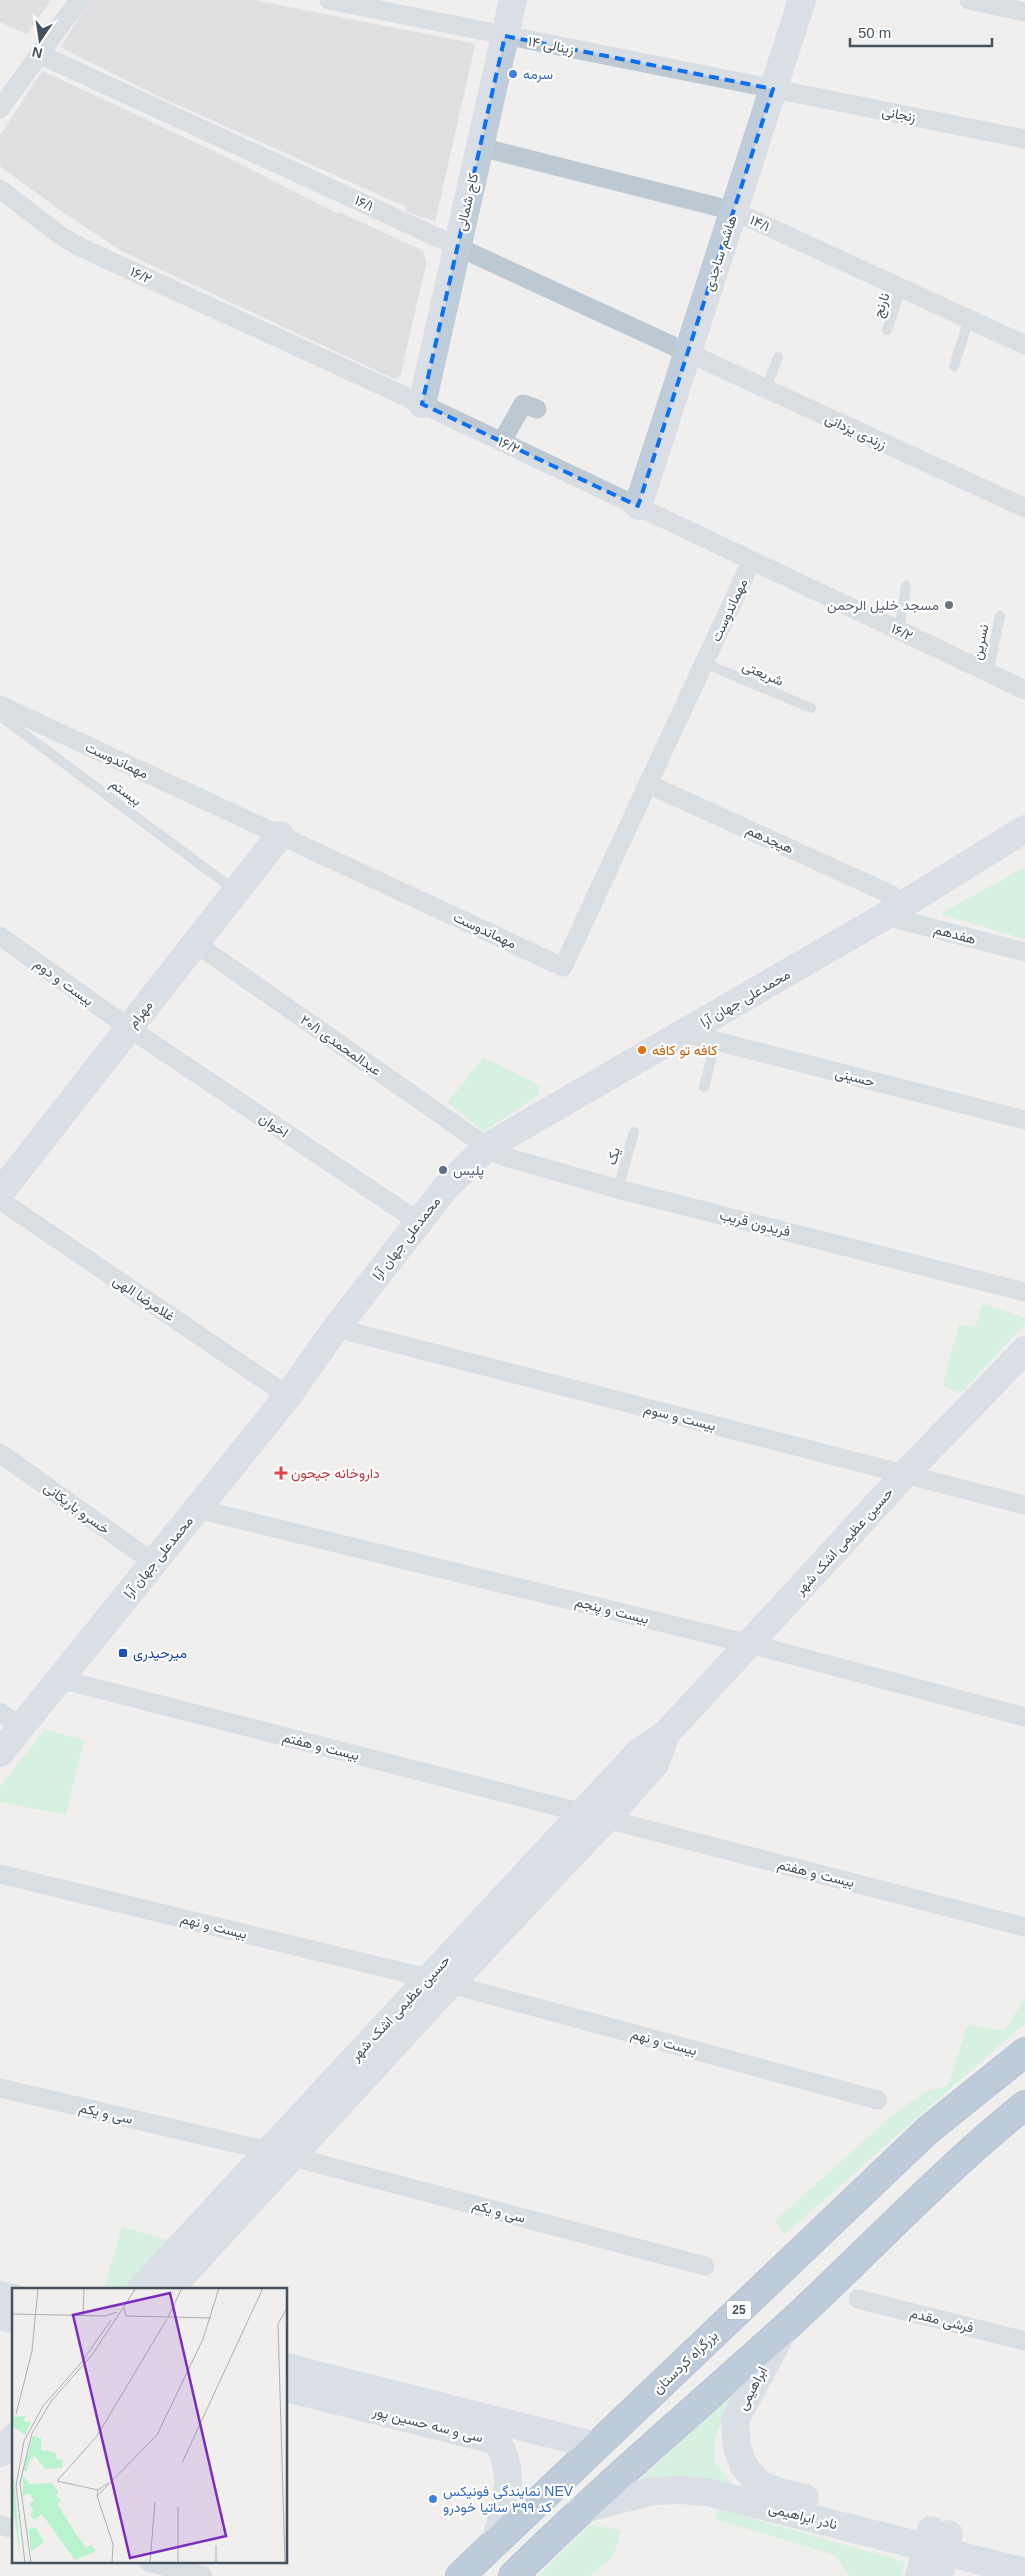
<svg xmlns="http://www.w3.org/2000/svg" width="1025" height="2576" font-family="Helvetica,Vazirmatn,sans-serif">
	<rect width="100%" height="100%" fill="#f1eeee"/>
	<g fill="#b8f3ce">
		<path d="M1025,867V939L940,914Z"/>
		<path d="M483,1057L540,1086L538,1095L484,1132L448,1102Z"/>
		<path d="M982,1304L1025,1318V1324L962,1392L942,1386L959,1324L975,1327Z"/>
		<path d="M45,1729L84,1740L66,1815L0,1802V1787Z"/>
		<path d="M1025,1998V2023L784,2235L775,2221L895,2113L927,2091L948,2086L967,2025L1004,2031Z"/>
		<path d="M122,2226L167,2240L125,2290H104Z"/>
		<path d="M732,2394L715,2438L714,2461L740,2494L631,2488Z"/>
		<path d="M719,2509L905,2562L902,2576H849L835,2555L715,2519Z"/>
		<path d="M590,2525L621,2530L614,2555L590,2576H538Z"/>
	</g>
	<g fill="#cacdd3" stroke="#d2d4da">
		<path d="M0,0H51L27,34L0,22Z"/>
		<path d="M90,0H253L475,44L435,221L414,214L406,211L407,207L156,95L61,47Z"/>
		<path d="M42,71L228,158L338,214L339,212L423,251L426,263L400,376L395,379L122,251L60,210L0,166V136Z"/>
	</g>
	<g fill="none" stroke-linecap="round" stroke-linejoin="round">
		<defs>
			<g id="highway">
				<path d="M460,2576L928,2130L1025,2052"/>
				<path d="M513,2576C600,2490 693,2411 784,2329C865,2255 939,2174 1025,2105"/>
			</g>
		</defs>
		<use href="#highway" stroke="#6d8cad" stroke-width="30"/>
		<g stroke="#bdc9d2" stroke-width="10">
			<path d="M887,330L901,288"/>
			<path d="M954,366L969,319"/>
			<path d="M766,389L778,357"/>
			<path d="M899,631L906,586"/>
			<path d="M704,663L811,708"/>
			<path d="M988,673L1000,616"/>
			<path d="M0,716L236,891"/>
			<path d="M704,1087L716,1041"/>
			<path d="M618,1189L634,1132"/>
		</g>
		<g stroke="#bdc9d2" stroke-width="19">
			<path d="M329,0L1025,139"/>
			<path d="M969,0L1025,12"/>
			<path d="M39,54L1025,508"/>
			<path d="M0,109L79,0"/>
			<path d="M480,147L734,211L1025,345"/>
			<path d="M0,189L61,236L82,248L422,404L1025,690"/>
			<path d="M502,441L523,404L537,409"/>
			<path d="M0,705L563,967L752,560"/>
			<path d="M648,784L892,895"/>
			<path d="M885,916L1025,952"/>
			<path d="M0,936L129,1028L419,1222"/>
			<path d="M195,943L487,1147L502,1156L618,1189L1025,1292"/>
			<path d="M685,1033L1025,1120"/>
			<path d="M0,1200L288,1396"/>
			<path d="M336,1328L1025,1505"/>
			<path d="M0,1453L154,1563"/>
			<path d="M197,1509L750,1644L1025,1717"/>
			<path d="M60,1679L583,1813"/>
			<path d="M0,1712L21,1727"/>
			<path d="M606,1819L1025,1927"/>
			<path d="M0,1874L427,1978"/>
			<path d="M450,1984L878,2100"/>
			<path d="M0,2088L269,2151"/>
			<path d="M293,2157L705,2266"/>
			<path d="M858,2299L1025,2341"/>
			<path d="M0,2525L14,2529"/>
			<path d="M148,2562L203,2576"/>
		</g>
		<g stroke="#bfccd9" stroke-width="28">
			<path d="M422,404L513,0"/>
			<path d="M638,506L802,0"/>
			<path d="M0,1193L280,835"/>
			<path d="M0,1753L288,1396L336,1328L446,1187L487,1147L885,916L1025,829"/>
			<path d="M140,2290L639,1752L666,1734L905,1474L1025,1350"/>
			<path d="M169,2290L450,1984L606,1819L655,1764L666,1734"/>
			<path d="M0,2295L14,2298"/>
			<path d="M0,2316L14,2319"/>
			<path d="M783,2331L735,2420L737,2447L744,2466L758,2483L779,2492L805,2498"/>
			<path d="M286,2367L597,2446"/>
			<path d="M286,2388L497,2441C518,2474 504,2509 495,2543"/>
			<path d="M0,2453L14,2437"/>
			<path d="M580,2510L653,2491L682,2490L707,2492L1025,2572"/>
			<path d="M919,2576L931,2530"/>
			<path d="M939,2576L949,2534"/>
		</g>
		<use href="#highway" stroke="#81a1c2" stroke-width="28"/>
	</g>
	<path d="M0 0H1025V2576H0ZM505,36L773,89L638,506L422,404Z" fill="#f1eeee" fill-opacity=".55" fill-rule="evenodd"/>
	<path fill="none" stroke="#0a70ef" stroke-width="4" stroke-dasharray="10 6" stroke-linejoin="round" d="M505,36L773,89L638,506L422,404Z"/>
	<g fill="#3f7fe0" stroke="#fff" stroke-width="2">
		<circle cx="513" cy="74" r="5"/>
		<circle cx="433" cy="2499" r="5"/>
	</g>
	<circle fill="#6b7280" stroke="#fff" stroke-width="2" cx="949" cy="605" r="5"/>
	<circle fill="#e8710a" stroke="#fff" stroke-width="2" cx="642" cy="1050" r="5"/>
	<circle fill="#5c6f8a" stroke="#fff" stroke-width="2" cx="443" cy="1170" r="5"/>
	<path fill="#e0444e" stroke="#fff" stroke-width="2" d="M278.5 1465.5h5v5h5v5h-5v5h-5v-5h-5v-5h5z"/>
	<rect fill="#1a4fb4" stroke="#fff" stroke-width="2" x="118" y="1648" width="10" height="10" rx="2.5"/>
	<g text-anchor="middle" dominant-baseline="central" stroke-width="4.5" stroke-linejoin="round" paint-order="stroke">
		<rect fill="#fff" stroke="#7d868e" stroke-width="1" x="726.5" y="2300.5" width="25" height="19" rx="4"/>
		<g font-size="12" font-weight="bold" fill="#45525d">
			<text x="739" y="2310">25</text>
		</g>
		<g font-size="14" fill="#45525d" stroke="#fff">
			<text transform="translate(551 45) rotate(11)">زینالی ۱۴</text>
			<text transform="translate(899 114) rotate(11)">زنجانی</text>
			<text transform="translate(467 202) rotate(-77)">کاج شمالی</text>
			<text transform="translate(364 203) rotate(25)">۱۶/۱</text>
			<text transform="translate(760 223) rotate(25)">۱۴/۱</text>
			<text transform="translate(720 253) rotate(-72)">هاشم ساجدی</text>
			<text transform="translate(141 275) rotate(25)">۱۶/۲</text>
			<text transform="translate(881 305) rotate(-71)">نارنج</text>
			<text transform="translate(856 431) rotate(25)">زرندی یزدانی</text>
			<text transform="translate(509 445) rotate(25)">۱۶/۲</text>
			<text transform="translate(729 610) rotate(-65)">مهماندوست</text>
			<text transform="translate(902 632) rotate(25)">۱۶/۲</text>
			<text transform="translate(980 642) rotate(-78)">نسرین</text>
			<text transform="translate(763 673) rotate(23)">شریعتی</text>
			<text transform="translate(117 760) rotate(25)">مهماندوست</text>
			<text transform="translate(126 792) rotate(36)">بیستم</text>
			<text transform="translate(770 839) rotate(24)">هیجدهم</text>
			<text transform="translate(485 930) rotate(25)">مهماندوست</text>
			<text transform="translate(955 934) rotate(15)">هفدهم</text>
			<text transform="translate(64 982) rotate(36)">بیست و دوم</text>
			<text transform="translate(745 998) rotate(-30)">محمدعلی جهان آرا</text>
			<text transform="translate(140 1014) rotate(-52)">مهرام</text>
			<text transform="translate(341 1045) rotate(35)">عبدالمحمدی ۲۰/۱</text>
			<text transform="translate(855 1077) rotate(14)">حسینی</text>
			<text transform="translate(274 1125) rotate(34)">اخوان</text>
			<text transform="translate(613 1156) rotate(-74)">یک</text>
			<text transform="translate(755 1223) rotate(14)">فریدون قریب</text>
			<text transform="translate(406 1238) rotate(-52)">محمدعلی جهان آرا</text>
			<text transform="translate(144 1298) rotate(34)">غلامرضا الهی</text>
			<text transform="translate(680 1417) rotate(14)">بیست و سوم</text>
			<text transform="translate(77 1508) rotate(36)">خسرو باریکانی</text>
			<text transform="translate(844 1541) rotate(-48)">حسین عظیمی اشک شهر</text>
			<text transform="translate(158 1557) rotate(-51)">محمدعلی جهان آرا</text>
			<text transform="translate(612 1610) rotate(14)">بیست و پنجم</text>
			<text transform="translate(321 1746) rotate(14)">بیست و هفتم</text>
			<text transform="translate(816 1873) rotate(14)">بیست و هفتم</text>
			<text transform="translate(214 1926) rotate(14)">بیست و نهم</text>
			<text transform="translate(400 2008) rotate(-47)">حسین عظیمی اشک شهر</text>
			<text transform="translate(664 2042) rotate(15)">بیست و نهم</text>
			<text transform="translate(106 2113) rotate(13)">سی و یکم</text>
			<text transform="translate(499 2211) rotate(15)">سی و یکم</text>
			<text transform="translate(942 2320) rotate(14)">فرشی مقدم</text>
			<text transform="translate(685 2362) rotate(-44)">بزرگراه کردستان</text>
			<text transform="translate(752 2388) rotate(-62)">ابراهیمی</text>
			<text transform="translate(428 2424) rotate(14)">سی و سه حسین پور</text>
			<text transform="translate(803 2516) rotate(14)">نادر ابراهیمی</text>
		</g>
		<g font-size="14" fill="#366cbe" stroke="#fff" text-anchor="start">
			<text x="523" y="74">سرمه</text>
			<text x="443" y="2491">نمایندگی فونیکس NEV<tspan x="443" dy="16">کد ۳۹۹ ساتیا خودرو</tspan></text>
		</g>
		<g font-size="14" fill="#5b616d" stroke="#fff" text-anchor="end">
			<text x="939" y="605">مسجد خلیل الرحمن</text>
		</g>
		<g font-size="14" fill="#c56008" stroke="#fff" text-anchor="start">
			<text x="652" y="1050">کافه تو کافه</text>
		</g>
		<g font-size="14" fill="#4e5e75" stroke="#fff" text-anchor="start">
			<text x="453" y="1170">پلیس</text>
		</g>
		<g font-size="14" fill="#be3a42" stroke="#fff" text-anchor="start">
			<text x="291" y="1473">داروخانه جیحون</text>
		</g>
		<g font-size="14" fill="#164399" stroke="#fff" text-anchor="start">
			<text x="133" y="1653">میرحیدری</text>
		</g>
	</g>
	<g transform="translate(12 2288)">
		<rect width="275" height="275" fill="#f1eeee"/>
		<path d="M0,121L2,129L14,128L11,133L19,134L13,147L0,138ZM21,148L29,150V162L44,165V171L51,172L50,180L33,181L23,168L18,171L15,183H11ZM11,187L17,196L40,195L47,205L44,207L49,213L45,216L62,243L74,260L79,257L84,263L63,272L30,226L22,232L18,226L22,223L17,216L22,212L17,205L11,208ZM0,189H2L9,275L0,211ZM24,240L32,254L19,263L16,241Z" fill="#b8f3ce"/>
		<path fill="none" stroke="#acb0b4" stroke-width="1" d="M112,20L114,28L199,30M0,26L93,28L105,24M71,28L72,0M156,29L170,0M4,126L20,63L26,0M170,175L251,0M96,195L86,202L85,208L145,147L191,51L207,0M86,202L45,193L85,148L155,31M85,208L101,256L100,275M166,219V275M204,257V275M13,275L4,198L12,153L31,118L69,75L99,32M19,275L8,195L20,145L40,112L80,67L124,0M138,275L143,214M273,275L266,36L275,20"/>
		<path fill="#7b2cbf" fill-opacity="0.15" stroke="#7b2cbf" stroke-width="2.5" d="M158,5L214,248L118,270L61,27Z"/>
		<rect width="275" height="275" fill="none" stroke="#45525d" stroke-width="2.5"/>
	</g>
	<g transform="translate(40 40) rotate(193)" stroke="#ffffff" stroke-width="4" paint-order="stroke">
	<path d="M0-4L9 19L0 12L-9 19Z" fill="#45525d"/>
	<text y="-8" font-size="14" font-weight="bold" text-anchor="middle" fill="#45525d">N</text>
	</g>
	<path d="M850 38v8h142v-8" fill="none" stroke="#45525d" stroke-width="2.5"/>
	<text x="858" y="38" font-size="15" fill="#45525d" stroke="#ffffff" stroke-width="4" paint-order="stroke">50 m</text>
</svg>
